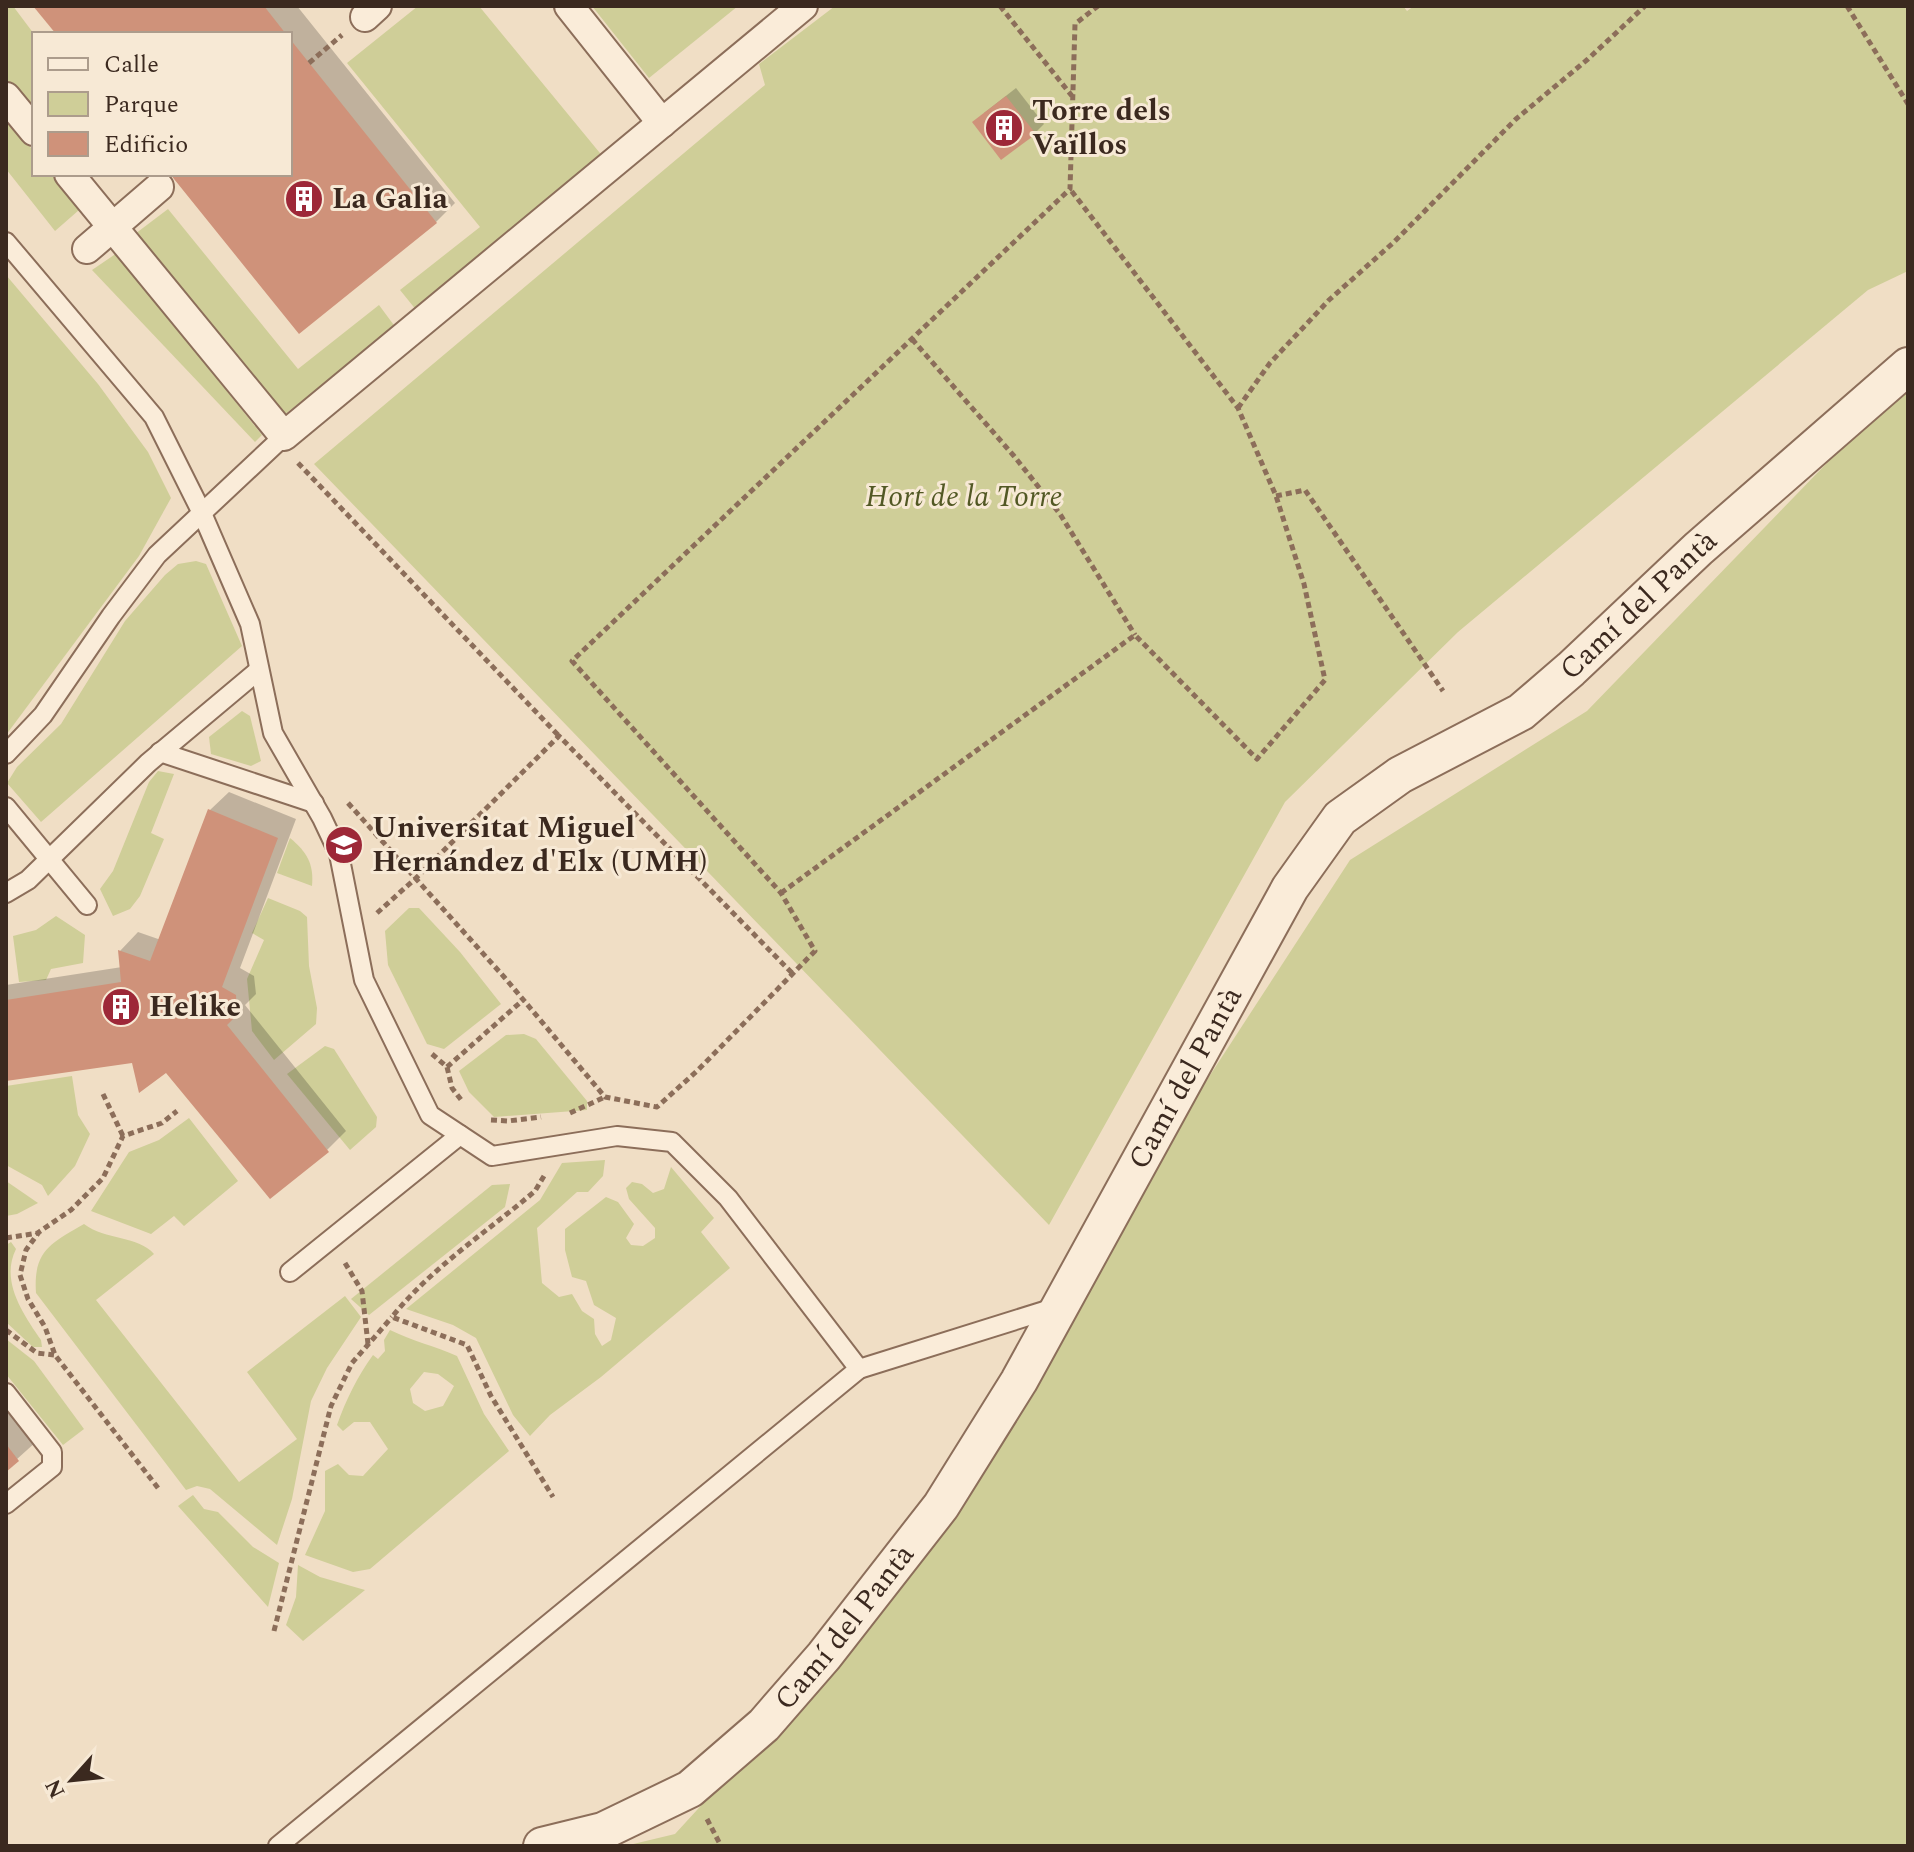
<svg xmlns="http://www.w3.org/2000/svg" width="1914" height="1852" font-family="Spectral,serif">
	<rect width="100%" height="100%" fill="#f0dec5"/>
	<g fill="#cfce98" fill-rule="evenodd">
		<path d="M6,6H13L34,34V114L6,80Z"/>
		<path d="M418,6H479L604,158L417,311L400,290L480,227L347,63Z"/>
		<path d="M592,6H738L649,78Z"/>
		<path d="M835,6H1403L1407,11L1414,6H1908V271L1868,290L1458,632L1285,802L1049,1225L314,464L765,85L759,64Z"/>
		<path d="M6,116L34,152V174H51L79,210L55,231L6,169Z"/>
		<path d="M168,209L298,369L379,305L396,328L280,418L131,237Z"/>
		<path d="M117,253L262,435L255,442L92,270Z"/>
		<path d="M6,275L98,384L148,452L171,498L139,556L6,735Z"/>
		<path d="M1908,390V1846H625L675,1834L848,1645L1060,1306L1350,860L1587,711L1853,436Z"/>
		<path d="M196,561L206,564L242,646L41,822L7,783L17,767L61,724L125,621L165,575L178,564Z"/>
		<path d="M242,711L250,716L261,761L251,766L211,754L209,737Z"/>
		<path d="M158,771L174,774L151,833L164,839L140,896L130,909L113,916L100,889L113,871L149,782Z"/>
		<path d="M290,838C307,852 314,864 312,886L277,873Z"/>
		<path d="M268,898L300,911L307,917L309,966L317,1008L316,1024L274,1060L252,1031L247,979L264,940L252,933Z"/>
		<path d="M409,908H419L460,952L501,1004L444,1049L427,1044L388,965L385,931Z"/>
		<path d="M56,916L85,935L83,963L51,969L46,980L19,982L13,936L36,930Z"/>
		<path d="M524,1034L536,1039L587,1101V1110L494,1117L469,1092L459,1071L506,1035Z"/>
		<path d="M325,1046L334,1049L377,1117L376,1127L350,1150L287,1074Z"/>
		<path d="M72,1076L78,1115L90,1134L75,1166L48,1196L42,1185L6,1165V1086Z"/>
		<path d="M189,1118L238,1181L184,1226L174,1216L151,1234L91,1211L129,1152L159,1140Z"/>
		<path d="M605,1160L603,1176L588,1192H577L537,1228L542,1283L559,1297L572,1294L582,1311L594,1319L595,1334L602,1346L611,1340L616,1318L594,1305L586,1281L572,1277L565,1250V1229L606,1197L618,1202L634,1224L626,1238L631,1245L643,1246L655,1238V1228L629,1199L626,1188L632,1182L642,1184L653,1193L664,1189L671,1167L714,1218L701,1232L730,1268L601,1377L550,1415L530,1436L513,1415L476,1338L453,1325L406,1309L540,1200L562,1163Z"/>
		<path d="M6,1181L38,1203L17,1214L6,1216Z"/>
		<path d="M510,1184L505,1207L369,1315L351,1299L492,1185Z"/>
		<path d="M84,1224C105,1240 139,1236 154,1254L96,1300L239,1482L297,1439L247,1372L345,1296L361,1317L327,1368L311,1401L292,1499L277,1545L210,1489L197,1486L186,1490L36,1293C33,1251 51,1243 84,1224Z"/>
		<path d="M11,1242L16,1249C0,1281 23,1314 41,1340L42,1347H33L6,1322V1245Z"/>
		<path d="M390,1330C412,1341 435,1346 457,1356L484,1414L509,1451L370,1569L353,1572L305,1555L325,1511V1471L338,1464L349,1475L363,1476L388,1449L370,1422H354L343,1431L337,1425C346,1400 357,1377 373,1355L378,1359L385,1351L384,1340ZM424,1372L438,1374L454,1386L443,1406L425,1411L413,1403L410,1389Z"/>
		<path d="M6,1339L34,1361L84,1429L63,1445L6,1374Z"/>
		<path d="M193,1495L204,1509L218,1512L253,1547L279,1563L268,1607L178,1506Z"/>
		<path d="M298,1565L320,1577L365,1590L303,1641L286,1625L296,1597Z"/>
	</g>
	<g fill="#0003">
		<path d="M36,6H297L455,203L436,222L172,174H290V34H59Z"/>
		<path d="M1016,88L1044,124L1035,133L984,113Z"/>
		<path d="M229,792L296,819L240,968L254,976L256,994L245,1005L346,1131L327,1150L166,1070L134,1060L6,1079V985L122,967L120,951L138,932L161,940L210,810Z"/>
		<path d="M6,1401L37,1441L6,1469Z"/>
	</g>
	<g fill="#cf927a">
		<path d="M33,6H264L286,34H56Z"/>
		<path d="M290,39L437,223L299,334L170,174H290Z"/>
		<path d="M1006,96L1036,134L1001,160L972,122Z"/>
		<path d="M208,809L278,838L222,987L236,995L237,1015L227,1025L329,1152L270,1199L166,1073L139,1093L132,1063L6,1081V1000L121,982L118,950L150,961Z"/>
		<path d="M6,1444L19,1461L6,1472Z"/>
	</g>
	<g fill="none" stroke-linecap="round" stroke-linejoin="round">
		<defs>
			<g id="service">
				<path d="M6,242L154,417L201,511L250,624L273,733L322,818L339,854L364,980L430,1115L492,1156L617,1136L672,1142L728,1198L859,1369L1057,1307"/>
				<path d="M160,752L314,803"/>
				<path d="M6,754L43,715L111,616L157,555L284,436"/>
				<path d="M6,807L87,905"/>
				<path d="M6,893L28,880L148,763L259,670"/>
				<path d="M290,1272L460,1135"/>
				<path d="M6,1393L52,1452V1467L6,1504"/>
				<path d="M278,1846L859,1369"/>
			</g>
			<g id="pedestrian">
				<path d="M569,6L662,123"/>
				<path d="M365,17L377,6"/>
				<path d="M6,97L34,131"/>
				<path d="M69,174L284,436L803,6"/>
				<path d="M87,249L159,187"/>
			</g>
			<g id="minor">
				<path id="s1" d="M542,1846L603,1831L690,1789L764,1725L824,1656L941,1506L1019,1381L1290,888L1340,818L1400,775L1521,712L1571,669L1698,549L1908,366"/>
			</g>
		</defs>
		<use href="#service" stroke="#8c6e5a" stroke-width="22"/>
		<use href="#pedestrian" stroke="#8c6e5a" stroke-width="32"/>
		<use href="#minor" stroke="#8c6e5a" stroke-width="40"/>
		<g stroke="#8c6e5a" stroke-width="5" stroke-dasharray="6 4" stroke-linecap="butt">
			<path d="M1000,6L1072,96"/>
			<path d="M1847,6L1908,104"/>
			<path d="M309,63L342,35"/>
			<path d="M912,339L1014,456L1060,514L1135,635"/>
			<path d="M1238,408L1270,363L1329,300L1394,242L1516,119L1588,59L1645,6"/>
			<path d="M298,463L559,736"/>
			<path d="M1276,496L1305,490L1443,691"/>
			<path d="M348,803L505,978L605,1097L657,1107L698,1070L815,951L781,893L572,661L1070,189L1075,24L1098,6"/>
			<path d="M781,893L1135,635L1257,759L1325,680L1304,584L1276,496L1238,408L1070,189"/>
			<path d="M377,913L416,878L559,736L792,973"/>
			<path d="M432,1054L447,1067L452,1088L462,1101"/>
			<path d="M447,1067L523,1000"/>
			<path d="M103,1094L123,1136"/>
			<path d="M570,1113L605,1097"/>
			<path d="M491,1120L508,1121L541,1117"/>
			<path d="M544,1176L535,1191C487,1232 432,1267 392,1317L467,1345L491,1396L553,1497"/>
			<path d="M6,1238L38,1233"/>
			<path d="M345,1263L362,1291L368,1344"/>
			<path d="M6,1330L37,1353L54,1355"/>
			<path d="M158,1488L55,1355L45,1327L28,1299L20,1275L26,1250L39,1232L71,1210L103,1178L123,1136L162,1123L177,1111"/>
			<path d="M274,1631L331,1406L352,1363L392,1317"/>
			<path d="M707,1819L721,1846"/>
		</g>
		<use href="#service" stroke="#faecd9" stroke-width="18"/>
		<use href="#pedestrian" stroke="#faecd9" stroke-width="28"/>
		<use href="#minor" stroke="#faecd9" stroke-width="36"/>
	</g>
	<defs>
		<symbol id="building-disc" viewBox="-11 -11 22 22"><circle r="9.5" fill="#9d2838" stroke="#f7e9d5"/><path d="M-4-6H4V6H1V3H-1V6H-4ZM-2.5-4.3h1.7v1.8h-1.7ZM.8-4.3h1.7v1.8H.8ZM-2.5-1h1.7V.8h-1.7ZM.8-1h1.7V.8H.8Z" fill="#fff"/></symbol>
		<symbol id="university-disc" viewBox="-11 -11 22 22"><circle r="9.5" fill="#9d2838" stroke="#f7e9d5"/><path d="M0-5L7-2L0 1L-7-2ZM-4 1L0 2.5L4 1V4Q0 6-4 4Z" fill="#fff"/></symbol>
	</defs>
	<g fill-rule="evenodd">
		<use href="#building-disc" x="982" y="106" width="44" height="44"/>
		<use href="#building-disc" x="282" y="177" width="44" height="44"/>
		<use href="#university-disc" x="322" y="823" width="44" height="44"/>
		<use href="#building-disc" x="99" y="985" width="44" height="44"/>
	</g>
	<g text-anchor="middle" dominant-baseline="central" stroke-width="6" stroke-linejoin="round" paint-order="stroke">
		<g font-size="30" font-weight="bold" fill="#3b291f" stroke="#f7e9d5" text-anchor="start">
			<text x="1032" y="111">Torre dels<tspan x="1032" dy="34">Vaïllos</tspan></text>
			<text x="332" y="199">La Galia</text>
			<text x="372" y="828">Universitat Miguel<tspan x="372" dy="34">Hernández d'Elx (UMH)</tspan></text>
			<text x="149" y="1007">Helike</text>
		</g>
		<g font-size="30" font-style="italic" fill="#525824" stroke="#f7e9d5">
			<text x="964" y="497">Hort de la Torre</text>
		</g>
		<g font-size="30" fill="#3b291f" stroke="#f7e9d5">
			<text stroke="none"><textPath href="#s1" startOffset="1704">Camí del Pantà</textPath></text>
			<text stroke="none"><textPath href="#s1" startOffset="1032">Camí del Pantà</textPath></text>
			<text stroke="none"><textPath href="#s1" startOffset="384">Camí del Pantà</textPath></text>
		</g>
	</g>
	<rect width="1914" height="1852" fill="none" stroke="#3b291f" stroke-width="16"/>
	<rect x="32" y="32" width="260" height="144" fill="#f7e9d5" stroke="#ac9c8c" stroke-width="2"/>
	<rect x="48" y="58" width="40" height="12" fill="#faecd9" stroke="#ac9c8c" stroke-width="2"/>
	<text x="104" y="72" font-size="24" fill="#3b291f">Calle</text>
	<rect x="48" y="92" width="40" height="24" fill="#cfce98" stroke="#ac9c8c" stroke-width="2"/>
	<text x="104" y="112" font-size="24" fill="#3b291f">Parque</text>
	<rect x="48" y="132" width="40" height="24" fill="#cf927a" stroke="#ac9c8c" stroke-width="2"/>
	<text x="104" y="152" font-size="24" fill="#3b291f">Edificio</text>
	<g transform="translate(72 1780) rotate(243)" stroke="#f7e9d5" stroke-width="6" paint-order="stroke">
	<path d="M0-6L14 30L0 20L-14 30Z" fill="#3b291f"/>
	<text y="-12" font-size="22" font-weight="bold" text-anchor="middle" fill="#3b291f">N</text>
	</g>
</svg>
